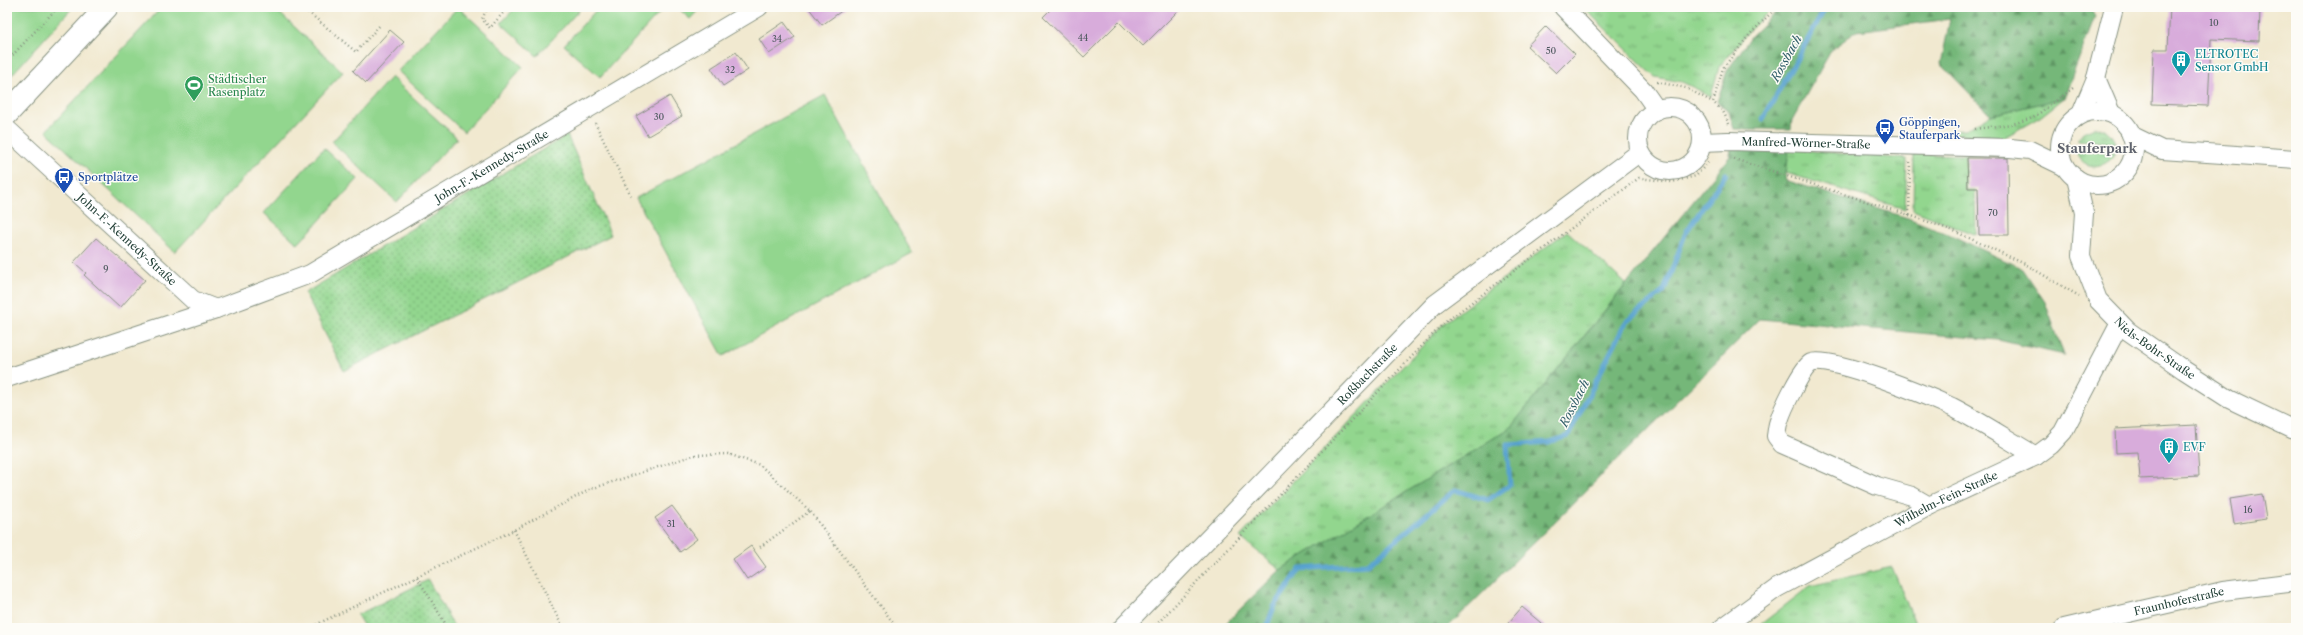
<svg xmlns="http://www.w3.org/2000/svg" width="2303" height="635" font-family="'Libre Caslon Text',serif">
	<defs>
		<pattern id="grass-tufts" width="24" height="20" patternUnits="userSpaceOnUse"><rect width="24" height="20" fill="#92d68e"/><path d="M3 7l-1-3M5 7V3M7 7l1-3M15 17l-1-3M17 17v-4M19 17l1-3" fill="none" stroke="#77af75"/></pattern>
		<pattern id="forest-firs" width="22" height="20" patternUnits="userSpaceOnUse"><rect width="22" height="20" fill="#75b779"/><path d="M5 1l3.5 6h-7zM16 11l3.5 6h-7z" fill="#5f9664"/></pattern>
		<pattern id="garden-dots" width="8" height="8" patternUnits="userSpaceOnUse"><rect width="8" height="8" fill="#92d68e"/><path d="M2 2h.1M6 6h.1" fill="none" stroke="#77af75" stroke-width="1.8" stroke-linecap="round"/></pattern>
	</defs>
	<rect width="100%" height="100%" fill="#fdfcf7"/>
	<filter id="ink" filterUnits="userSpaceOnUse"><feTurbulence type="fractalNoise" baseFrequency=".025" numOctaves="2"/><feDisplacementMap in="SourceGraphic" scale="8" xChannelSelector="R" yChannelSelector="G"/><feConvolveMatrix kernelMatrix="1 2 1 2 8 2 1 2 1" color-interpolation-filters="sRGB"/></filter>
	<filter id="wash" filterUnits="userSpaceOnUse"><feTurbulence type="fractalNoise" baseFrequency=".012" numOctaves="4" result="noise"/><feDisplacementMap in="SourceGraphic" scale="16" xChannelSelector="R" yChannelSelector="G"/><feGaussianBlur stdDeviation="0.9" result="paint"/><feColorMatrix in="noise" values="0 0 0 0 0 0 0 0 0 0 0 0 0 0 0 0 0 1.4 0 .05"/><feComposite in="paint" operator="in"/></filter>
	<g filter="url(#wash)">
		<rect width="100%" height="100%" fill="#f1e9d0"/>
		<g fill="url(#grass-tufts)" stroke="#588a61">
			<path d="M1583,7H1773L1748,32L1719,67L1711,96L1682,82L1655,77Z"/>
			<path d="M2064,98L2040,117L2005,137L1947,134V131L1965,130L1991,115Z"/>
			<path d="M2095,127C2106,128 2112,132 2116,143L2077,140L2083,132Z"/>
			<path d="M1789,149L1907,159L1905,209L1786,173Z"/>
			<path d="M2077,151L2115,153C2107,170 2081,171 2077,151Z"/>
			<path d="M1914,154L1966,155L1965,190H1975L1976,235L1913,210Z"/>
			<path d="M1567,231L1626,284L1510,428L1280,570L1240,537L1444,323Z"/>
			<path d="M1892,567L1917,628H1756L1810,586Z"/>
		</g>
		<g fill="url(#forest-firs)" stroke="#4a7a56">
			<path d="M1781,7H2090L2095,16L2064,98L1991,115L1941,64L1950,19L1857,31L1832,49L1792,120L1791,129H1734L1729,111L1717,102L1727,71L1752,35Z"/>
			<path d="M1731,148L1789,149L1785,180L1908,218L1953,236L2023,269L2045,302L2064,355L1998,340L1760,319L1447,628H1221L1280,570L1510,428L1730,156Z"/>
		</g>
		<g fill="#92d68e" stroke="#588a61">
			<path d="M7,7H73L7,80Z"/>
			<path d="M162,7H273L343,72L175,252L46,131Z"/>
			<path d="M458,7L523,67L464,132L398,71Z"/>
			<path d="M516,7H582L537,56L501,23Z"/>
			<path d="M599,7L664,8L600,77L564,45Z"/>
			<path d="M677,7H701L690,19Z"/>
			<path d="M391,77L457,138L397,202L332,142Z"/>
			<path d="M825,95L912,253L723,356L636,198Z"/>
			<path d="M324,148L358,179L298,244L264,213Z"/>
		</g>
		<g fill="url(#garden-dots)" stroke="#588a61">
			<path d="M567,135L611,235L344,371L305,293Z"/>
			<path d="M428,580L455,628H365L357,615Z"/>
		</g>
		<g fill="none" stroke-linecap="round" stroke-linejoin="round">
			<g stroke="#57a2cf" stroke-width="5">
				<path d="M1763,119L1826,7"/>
				<path d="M1266,628L1274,607L1300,569L1368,564L1455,490L1488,500L1510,485L1507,445L1550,442L1568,436L1626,322L1664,291L1686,232L1726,174"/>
			</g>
		</g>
		<g id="blocks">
			<g fill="#d8acdb">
				<path d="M808,7H847L822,25Z"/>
				<path d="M1053,7H1182L1143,46L1119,22L1084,57L1043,17Z"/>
				<path d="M2170,7H2260L2259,41L2211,39L2208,106L2152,104L2154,49H2168Z"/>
				<path d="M784,22L795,37L769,54L759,39Z"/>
				<path d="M1546,26L1575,54L1556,73L1527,46Z"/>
				<path d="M390,30L404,42L366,83L353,71Z"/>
				<path d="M736,52L748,70L723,86L711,68Z"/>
				<path d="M670,96L682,116L648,136L636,116Z"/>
				<path d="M1967,158H2008L2009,235H1979L1978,188H1968Z"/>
				<path d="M96,238L145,280L120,308L84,275L86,273L74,262Z"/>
				<path d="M2196,425L2199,476L2140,479L2138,452L2116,453L2115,429Z"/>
				<path d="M2262,494L2266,519L2234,524L2230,499Z"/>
				<path d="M672,506L697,539L680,552L655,518Z"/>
				<path d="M751,546L766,567L747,580L733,559Z"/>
				<path d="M1522,607L1547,628H1504Z"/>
			</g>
		</g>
	</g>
	<g filter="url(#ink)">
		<use href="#blocks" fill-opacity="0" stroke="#889382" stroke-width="1"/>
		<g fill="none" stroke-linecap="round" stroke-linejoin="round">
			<defs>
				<g id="minor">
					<path d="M1563,7L1643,90L1657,110"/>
					<path d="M2096,78L2111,113"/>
					<circle cx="1670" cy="139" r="32"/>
					<circle cx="2097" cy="148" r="37"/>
					<path d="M2081,114L2096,78L2114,7"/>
					<path id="s1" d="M7,129L193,300L216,309L310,274L759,7"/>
					<path d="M2131,135L2162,150L2296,159"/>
					<path id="s2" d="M1702,142L1728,141L2010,148L2030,150L2065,167"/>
					<path id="s3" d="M2076,178L2084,213L2081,256L2098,300L2128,331L2184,370L2229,399L2296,431"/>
					<path d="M7,378L216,309"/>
					<path d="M1929,506L1912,496L1877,486L1782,444L1776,436C1777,431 1777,425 1779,421C1782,410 1802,368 1811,363C1831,355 1930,397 1952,407C1981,422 2008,440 2036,456"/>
					<path id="s4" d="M1122,628L1435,304L1640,152"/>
					<path id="s5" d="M1722,628L1777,588L1929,506L2036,456L2051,445L2063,432L2120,323"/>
					<path id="s6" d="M2064,628L2223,591L2296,582"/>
				</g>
				<path id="major" d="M7,114L107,7"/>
			</defs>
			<use href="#minor" stroke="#889382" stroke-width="20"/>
			<use href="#major" stroke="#889382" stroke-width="24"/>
			<g stroke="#889382" stroke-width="2.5" stroke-dasharray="1 3" stroke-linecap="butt">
				<path d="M302,7L356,52L381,24"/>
				<path d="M488,7L482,19L490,28L508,7"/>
				<path d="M7,61L58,7"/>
				<path d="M1657,82L1686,88L1713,102"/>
				<path d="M595,123L631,196"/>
				<path d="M1729,124L1723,111L1713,102L1723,68L1750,34L1777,7"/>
				<path d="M1975,129L2012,124L2033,118L2073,88"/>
				<path d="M1734,159L1909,215L1954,231L2025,264L2079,296"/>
				<path d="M1909,215L1910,161"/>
				<path d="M514,530L563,628"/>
				<path d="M760,547L810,511"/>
				<path d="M417,577L448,628"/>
				<path d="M309,628L514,530L591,489L694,455L728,454L760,465L810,511L897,628"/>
				<path d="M1153,628L1444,323L1639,178L1672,182L1696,176L1710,160"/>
			</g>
			<use href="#minor" stroke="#fff" stroke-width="18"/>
			<use href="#major" stroke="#fff" stroke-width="22"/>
		</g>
	</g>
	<defs>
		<symbol id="building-pin" viewBox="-11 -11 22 30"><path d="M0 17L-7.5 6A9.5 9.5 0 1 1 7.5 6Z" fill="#0f9aa8" stroke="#fdfcf7"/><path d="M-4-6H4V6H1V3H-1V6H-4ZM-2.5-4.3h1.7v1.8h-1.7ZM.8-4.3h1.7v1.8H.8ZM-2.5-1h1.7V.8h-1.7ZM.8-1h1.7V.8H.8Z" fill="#fff"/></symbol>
		<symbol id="stadium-pin" viewBox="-11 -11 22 30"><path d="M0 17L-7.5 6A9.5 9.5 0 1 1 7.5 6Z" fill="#2e9e5b" stroke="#fdfcf7"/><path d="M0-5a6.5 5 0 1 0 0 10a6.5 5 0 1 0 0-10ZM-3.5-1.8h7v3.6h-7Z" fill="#fff"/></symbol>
		<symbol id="bus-pin" viewBox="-11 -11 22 30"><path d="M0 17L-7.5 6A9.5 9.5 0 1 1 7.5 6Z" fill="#1a4fb4" stroke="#fdfcf7"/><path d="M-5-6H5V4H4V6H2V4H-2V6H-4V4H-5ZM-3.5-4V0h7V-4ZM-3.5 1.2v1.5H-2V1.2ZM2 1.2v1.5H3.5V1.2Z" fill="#fff"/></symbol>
	</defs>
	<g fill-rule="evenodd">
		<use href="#building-pin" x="2170" y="49" width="22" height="30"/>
		<use href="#stadium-pin" x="183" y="74" width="22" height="30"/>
		<use href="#bus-pin" x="1874" y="117" width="22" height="30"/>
		<use href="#bus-pin" x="53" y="166" width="22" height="30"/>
		<use href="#building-pin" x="2158" y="436" width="22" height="30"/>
	</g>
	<g text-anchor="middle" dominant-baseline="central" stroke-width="3" stroke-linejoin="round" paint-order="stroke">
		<g font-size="9" fill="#4d595e">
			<text x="2214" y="22">10</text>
			<text x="1083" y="37">44</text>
			<text x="777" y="38">34</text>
			<text x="1551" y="50">50</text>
			<text x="730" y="69">32</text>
			<text x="659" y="116">30</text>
			<text x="1993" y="212">70</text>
			<text x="106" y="268">9</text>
			<text x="2248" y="509">16</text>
			<text x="671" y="523">31</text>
		</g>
		<g font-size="11" fill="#0d838f" stroke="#fdfcf7" text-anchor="start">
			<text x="2195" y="54">ELTROTEC<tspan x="2195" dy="13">Sensor GmbH</tspan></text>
			<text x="2183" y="447">EVF</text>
		</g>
		<g font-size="11" fill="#27864d" stroke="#fdfcf7" text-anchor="start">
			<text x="208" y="79">Städtischer<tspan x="208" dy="13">Rasenplatz</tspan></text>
		</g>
		<g font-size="11" fill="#164399" stroke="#fdfcf7" text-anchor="start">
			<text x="1899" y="122">Göppingen,<tspan x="1899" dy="13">Stauferpark</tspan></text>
			<text x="78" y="177">Sportplätze</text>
		</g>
		<g font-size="11" fill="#1f3d34" stroke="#fdfcf7">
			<text stroke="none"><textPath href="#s2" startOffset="104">Manfred-Wörner-Straße</textPath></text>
			<text stroke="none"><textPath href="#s1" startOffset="589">John-F.-Kennedy-Straße</textPath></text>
			<text stroke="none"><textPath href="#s1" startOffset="163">John-F.-Kennedy-Straße</textPath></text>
			<text stroke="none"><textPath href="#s3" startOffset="201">Niels-Bohr-Straße</textPath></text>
			<text stroke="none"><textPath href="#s4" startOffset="353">Roßbachstraße</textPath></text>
			<text stroke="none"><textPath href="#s5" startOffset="259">Wilhelm-Fein-Straße</textPath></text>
			<text stroke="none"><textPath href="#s6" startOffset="118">Fraunhoferstraße</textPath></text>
		</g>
		<g font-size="12" font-style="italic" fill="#33606a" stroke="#fdfcf7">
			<text transform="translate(1786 58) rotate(-61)">Rossbach</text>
			<text transform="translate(1574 403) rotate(-63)">Rossbach</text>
		</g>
		<g font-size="13" font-weight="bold" fill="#60646e" stroke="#fdfcf7">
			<text x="2097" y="148">Stauferpark</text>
		</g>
	</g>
	<rect width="2303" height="635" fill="none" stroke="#fdfcf7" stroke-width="24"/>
</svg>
